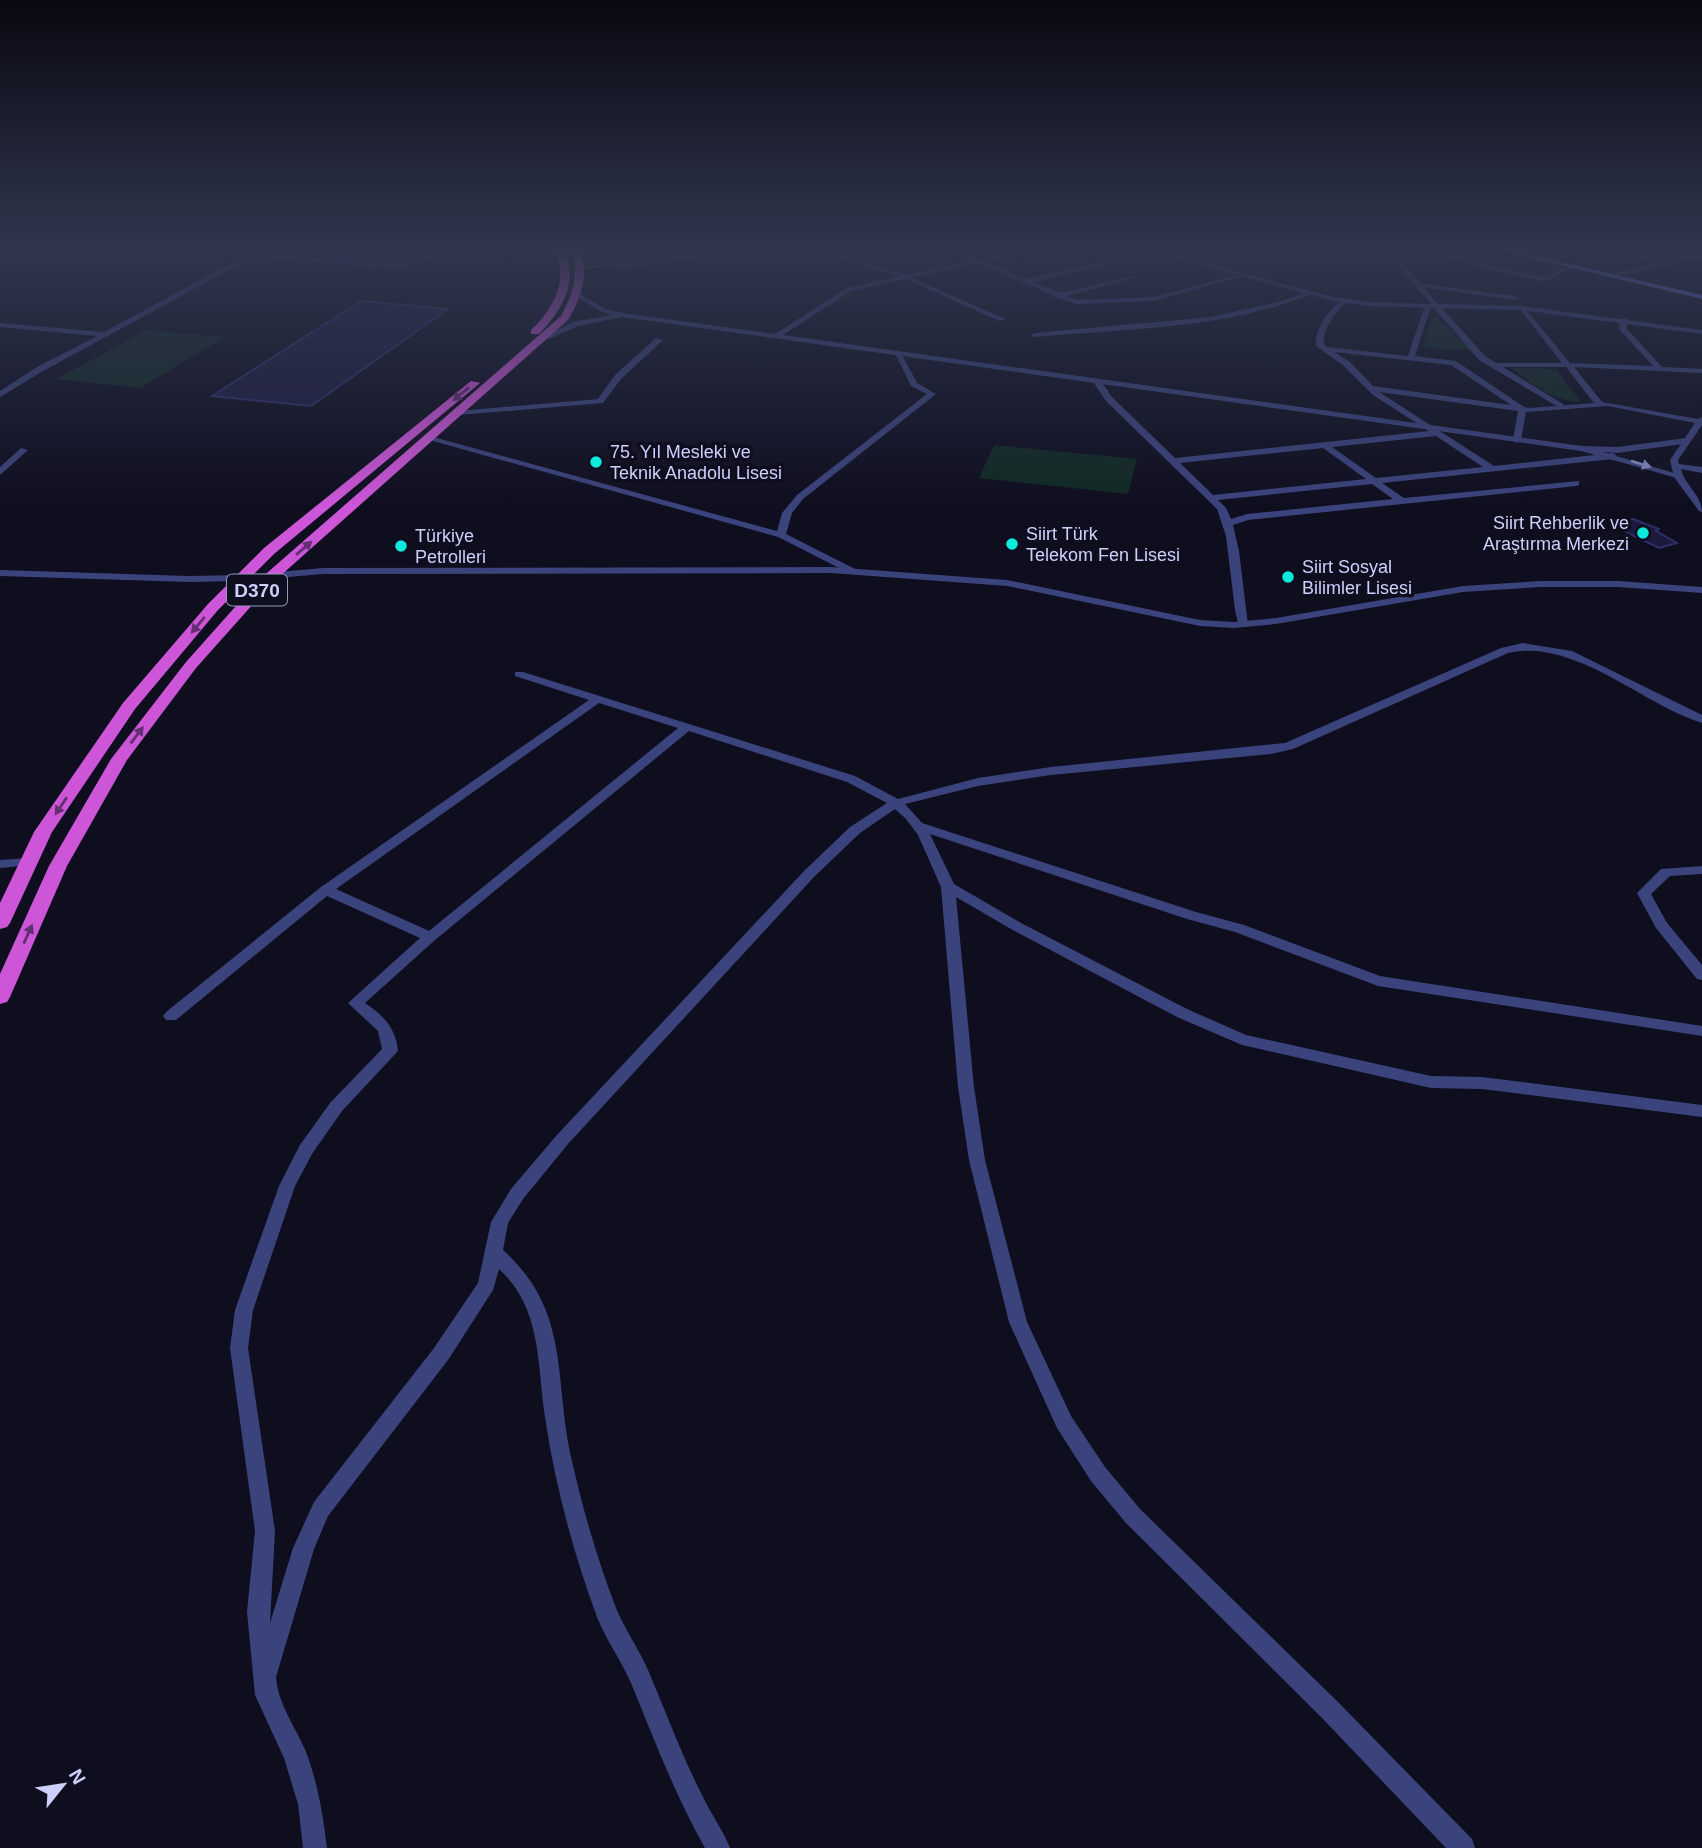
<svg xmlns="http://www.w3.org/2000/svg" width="1702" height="1848" font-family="Arial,sans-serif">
	<rect width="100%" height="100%" fill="#0e0e1f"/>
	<g fill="#112924">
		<path d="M1437,317L1470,349L1443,350L1425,347L1423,345L1432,318Z"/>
		<path d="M147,330L225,337L140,388L56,379Z"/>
		<path d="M1512,368L1556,369L1581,402C1555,402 1532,384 1512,368Z"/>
		<path d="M994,445L1137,459L1128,494L979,478Z"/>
	</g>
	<g fill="#1c1b3f" stroke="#302e6a" stroke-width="2">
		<path d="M361,301L448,309L311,406L212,396Z"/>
		<path d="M1633,519L1659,529L1656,531L1677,543L1659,548L1611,525Z"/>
	</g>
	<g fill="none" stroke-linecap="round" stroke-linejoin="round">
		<g fill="#3b437c" fill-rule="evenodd">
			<path d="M257,249H266L259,254L339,260L358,249H367L348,260L395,264L430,255L485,249H512L430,259L395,268L253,257L43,371L0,397V391L37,367L97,336L0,327V323L104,332Z"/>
			<path d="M726,249H743L663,264L579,269L576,267L663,260Z"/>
			<path d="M814,249H825L905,275L1006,319L999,321L901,277Z"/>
			<path d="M865,249H873L875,252L870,253Z"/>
			<path d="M943,249H953L1026,279L1153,250L1156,252L1033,282L1060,293L1132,276L1135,278L1066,296L1077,300L1153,297L1240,274L1243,276L1153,301L1076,304L1054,297L1053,295Z"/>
			<path d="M1408,249H1421L1541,277L1548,276L1569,265L1574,266L1552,279L1541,281Z"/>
			<path d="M1581,249H1593L1554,261L1551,259Z"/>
			<path d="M1607,249H1620L1662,260V262L1702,254V258L1616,276L1614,273L1660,263Z"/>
			<path d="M1418,283L1514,296L1517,298L1514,300L1416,286Z"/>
			<path d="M1307,292L1309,295C1224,329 1126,329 1035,337L1031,335L1035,333L1211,317L1282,301Z"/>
			<path d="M1344,299L1347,301C1335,314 1323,326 1324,345L1327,347L1408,356L1424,308L1438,304V306L1430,309L1415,356L1456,361L1524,407L1529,408L1594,403L1566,367H1493V363H1562L1520,309V307H1524L1570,363L1653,366L1619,329L1620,320L1627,318V329L1662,367L1702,369V373L1574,367L1602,402L1698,419L1702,417V425L1678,460L1679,464L1702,467V473L1681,469C1685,486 1702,495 1702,512L1699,511L1674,477L1670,460L1695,423L1608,406L1526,412L1521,440L1517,443L1513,440L1518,411L1379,392L1494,466L1613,453L1617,456L1613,459L1382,483L1404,498L1579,481V485L1576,486L1248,520L1233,525L1239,551L1248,625L1247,627H1239L1235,610L1226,536L1217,509L1106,401L1094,383L1101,381L1112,397L1175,458L1429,431L1373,395L1344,366L1316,346C1315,327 1329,309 1344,299ZM1334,352L1451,365L1511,405L1373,386L1350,362ZM1436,436L1483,467L1376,478L1332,447ZM1323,448L1366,479L1213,495L1180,463ZM1372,484L1393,499L1247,514L1231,519L1226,508L1218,500Z"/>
			<path d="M656,338L663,340L621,379L603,403L459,415L455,413L459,411L598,399L615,375Z"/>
			<path d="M895,353H901L917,383L936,394L803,499L792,513L786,534L855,569L856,571L851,574L778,537L426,439L433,437L777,531L782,513L797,495L927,394L911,386Z"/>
			<path d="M21,448L28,450L0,475V467Z"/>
			<path d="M1523,643L1572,651L1702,715V723C1641,704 1575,638 1508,653L1293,749L1271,754L1051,775L978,786L905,804L922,823L1196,912L1244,925L1380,976L1702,1026V1036L1378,986L1235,932L1187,919L930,834L954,884L1021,923L1187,1009L1246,1035L1431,1076L1482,1077L1702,1105V1117L1482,1089L1431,1088L1242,1045L1177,1017L1011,929L956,897L974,1087L985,1160L1027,1322L1071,1416L1105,1467L1140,1509L1338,1702L1472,1839L1475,1848H1446L1322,1718L1126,1523L1091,1481L1057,1428L1009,1322L969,1160L958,1087L941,887L918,835L906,819L895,809L860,833L814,877L568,1144L523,1199L508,1223L503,1250C572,1312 553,1380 572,1461C583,1511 598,1561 616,1608C625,1630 639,1649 648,1670C666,1712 682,1756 703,1797C711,1814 723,1830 730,1848H705C675,1795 654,1739 631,1683C621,1660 606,1640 597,1617C573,1552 555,1485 545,1417C537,1364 542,1308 499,1269L493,1290L448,1360L328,1516L314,1549L276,1677C278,1705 296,1727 306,1752C318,1784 323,1815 327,1848H303L298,1804L284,1758L255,1695L247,1612L255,1531L230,1348L235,1310L279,1186L300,1145L330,1103L382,1049L378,1031L348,1003L420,938L327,896L176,1020H166L163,1016L166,1012L321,887L589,700L515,676V672H523L855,776L898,799L978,778L1051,767L1285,743L1501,648ZM599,703L678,728L429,931L336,889ZM689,731L847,782L887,803L850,827L804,871L556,1136L511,1189L491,1222L478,1283L434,1348L314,1502L293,1548L270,1623L275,1531L248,1348L253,1310L295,1186L312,1154L342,1111L398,1051C396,1028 383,1015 365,1003L435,940Z"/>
			<path d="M29,858L34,859L36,862L34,865L0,868V860Z"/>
			<path d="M1702,866V874L1670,876L1651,894L1667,923L1702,965V980L1697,979L1656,928L1637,893L1661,869Z"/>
		</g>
		<g fill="#3b437c" fill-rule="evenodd">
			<path d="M1025,249H1039L851,291L783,335L1582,446L1617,447L1687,438L1690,439V443L1617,453L1603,452L1681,475L1677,478L1581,451L622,317L578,326L549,339L542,337L573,322L612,315L602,312L574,295L576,292L606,309L622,313L775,334L847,288Z"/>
			<path d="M1141,249H1153L1333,297L1370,302L1431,304L1384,249H1391L1438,304L1522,306L1702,330V334L1522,310L1442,308L1485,356L1563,404L1564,406L1560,408L1479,360L1434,308L1370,306L1333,301Z"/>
			<path d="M831,567L1007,580L1200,620L1234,622L1276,618L1463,586L1540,581H1618L1702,587V593L1618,587H1540L1463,592L1276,624L1234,628L1200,626L1007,586L831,573L323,574L242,581L189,582L0,576V570L189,576L242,575L323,568Z"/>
		</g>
		<path fill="#6b7ef7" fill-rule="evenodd" d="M1493,249H1506L1702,295V299Z"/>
		<g fill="#cd56d8" fill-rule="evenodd">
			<path d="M555,249H564C579,282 562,311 539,334H531V330C554,308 569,280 555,249Z"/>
			<path d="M570,249H579C590,274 581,298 568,320L270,585L196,668L127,760L67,866L10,997L7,1002L0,1004V974L49,866L111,759L186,662L260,579L561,316C572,295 581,273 570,249Z"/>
			<path d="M471,381L480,383L274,554L218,610L135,709L52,832L10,923L7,927L0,929V903L34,832L123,703L208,604L264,548Z"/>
		</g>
	</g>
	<defs><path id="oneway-solid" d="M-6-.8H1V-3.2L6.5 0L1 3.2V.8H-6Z" transform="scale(1.75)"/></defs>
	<g fill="#642e72">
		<use href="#oneway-solid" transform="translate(461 394) rotate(141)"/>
		<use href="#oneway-solid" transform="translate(304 548) rotate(-41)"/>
		<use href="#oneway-solid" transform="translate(198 625) rotate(130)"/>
		<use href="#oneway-solid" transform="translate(137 735) rotate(-53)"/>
		<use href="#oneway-solid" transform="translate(61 806) rotate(124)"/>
		<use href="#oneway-solid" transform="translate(28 934) rotate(-66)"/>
	</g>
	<use fill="#848abc" href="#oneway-solid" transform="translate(1641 464) rotate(17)"/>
	<linearGradient id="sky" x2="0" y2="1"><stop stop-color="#080811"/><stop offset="0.49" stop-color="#30364d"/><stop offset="1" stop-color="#30364d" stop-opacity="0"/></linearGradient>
	<rect width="1702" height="508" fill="url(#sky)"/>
	<g fill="#0ceadd" stroke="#0e0e1f" stroke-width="2.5">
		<circle cx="596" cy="462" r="7"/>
		<circle cx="1643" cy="533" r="7"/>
		<circle cx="1012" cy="544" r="7"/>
		<circle cx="401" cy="546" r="7"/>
		<circle cx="1288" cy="577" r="7"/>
	</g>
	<g text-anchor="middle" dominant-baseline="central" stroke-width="7" stroke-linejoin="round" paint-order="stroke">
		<g font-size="18" fill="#ced0fc" stroke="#0e0e1f" text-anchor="start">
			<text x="610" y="452">75. Yıl Mesleki ve<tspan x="610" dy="21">Teknik Anadolu Lisesi</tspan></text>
			<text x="1629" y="523" text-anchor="end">Siirt Rehberlik ve<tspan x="1629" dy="21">Araştırma Merkezi</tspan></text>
			<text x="1026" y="534">Siirt Türk<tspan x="1026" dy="21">Telekom Fen Lisesi</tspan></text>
			<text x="415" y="536">Türkiye<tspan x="415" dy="21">Petrolleri</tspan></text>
			<text x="1302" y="567">Siirt Sosyal<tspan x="1302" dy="21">Bilimler Lisesi</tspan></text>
		</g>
		<rect fill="#0e0e1f" stroke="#9496ba" stroke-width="2" x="227" y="574.5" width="60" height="31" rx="5"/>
		<g font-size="19" font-weight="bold" fill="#ced0fc">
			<text x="257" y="590">D370</text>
		</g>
	</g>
	<g transform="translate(63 1785) rotate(60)" stroke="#0e0e1f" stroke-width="5" paint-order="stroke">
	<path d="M0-5L12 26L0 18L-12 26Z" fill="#ced0fc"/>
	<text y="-10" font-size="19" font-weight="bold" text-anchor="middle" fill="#ced0fc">N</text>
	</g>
</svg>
